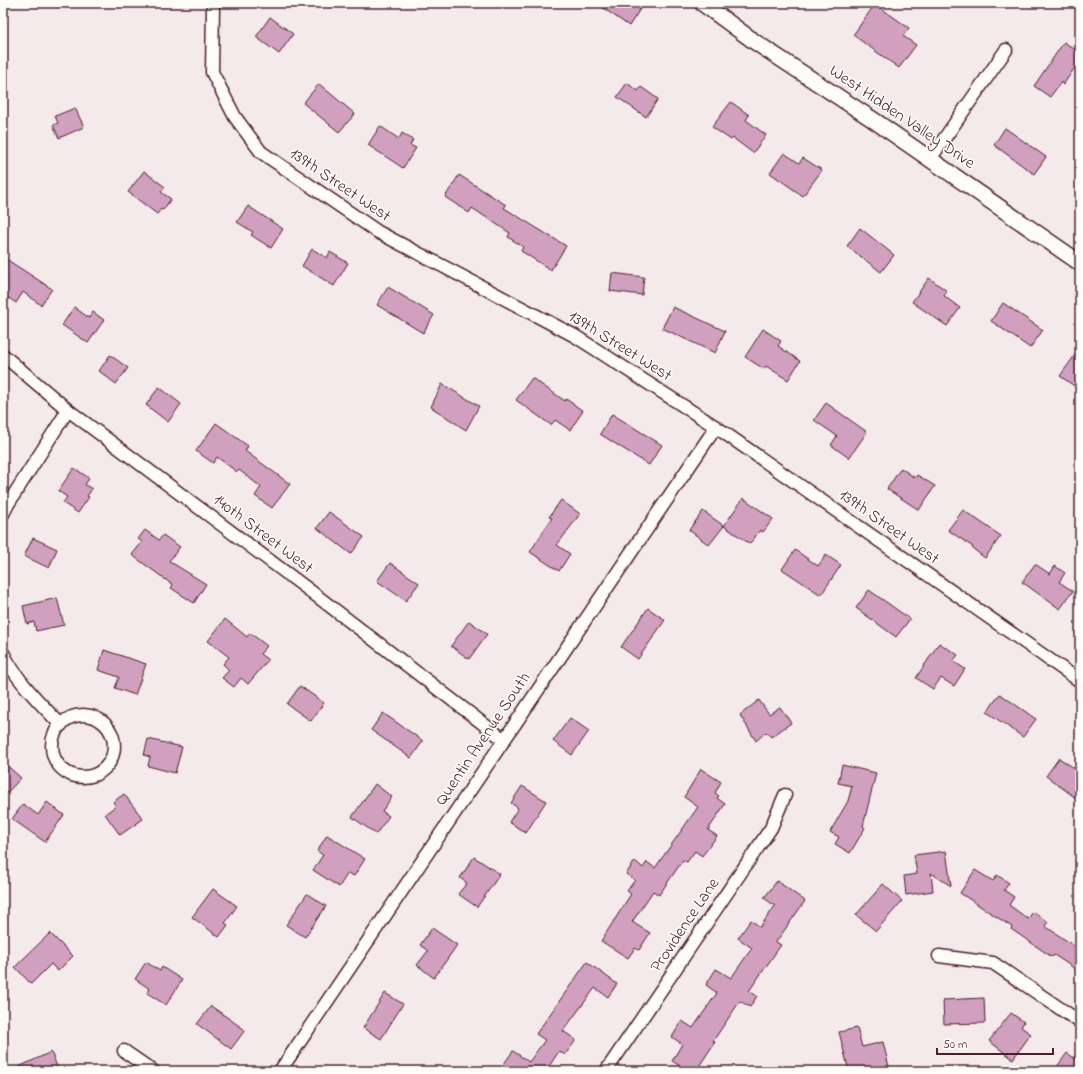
<svg xmlns="http://www.w3.org/2000/svg" width="1083" height="1074" font-family="'Indie Flower',sans-serif">
	<rect width="100%" height="100%" fill="#f4eaec"/>
	<filter id="ink" filterUnits="userSpaceOnUse"><feTurbulence type="fractalNoise" baseFrequency=".025" numOctaves="2"/><feDisplacementMap in="SourceGraphic" scale="8" xChannelSelector="R" yChannelSelector="G"/><feConvolveMatrix kernelMatrix="1 2 1 2 8 2 1 2 1" color-interpolation-filters="sRGB"/></filter>
	<g filter="url(#ink)">
		<g fill="#d1a0bf" stroke="#4a1f2b">
			<path d="M596,3H644L629,26Z"/>
			<path d="M875,4L909,28L903,36L916,45L899,68L853,35Z"/>
			<path d="M270,17L293,34L279,54L256,37Z"/>
			<path d="M1064,42L1080,53V60L1063,85L1061,82L1050,97L1034,86Z"/>
			<path d="M627,83L638,91L641,87L658,99L646,117L617,97Z"/>
			<path d="M319,84L355,114L339,132L303,103Z"/>
			<path d="M731,102L749,115L746,120L766,135L753,153L733,138L731,140L712,127Z"/>
			<path d="M75,108L84,127L59,138L53,125L58,123L55,116Z"/>
			<path d="M380,126L399,139L402,133L413,140L410,145L416,148L403,168L368,145Z"/>
			<path d="M1005,128L1046,157L1034,174L994,145Z"/>
			<path d="M784,153L799,163L803,158L822,170L803,196L770,173Z"/>
			<path d="M144,171L165,187L161,192L171,199L163,210L161,209L157,214L128,192Z"/>
			<path d="M459,175L506,205L504,208L566,246L551,270L521,251L523,247L508,237L510,233L472,208L469,213L445,197Z"/>
			<path d="M248,206L283,229L271,248L251,235L253,232L237,222Z"/>
			<path d="M860,228L894,255L881,272L847,246Z"/>
			<path d="M312,249L327,258L330,252L348,263L334,286L302,266Z"/>
			<path d="M3,257L52,289L41,305L23,292L16,303L3,294Z"/>
			<path d="M612,273L644,277L642,295L610,291Z"/>
			<path d="M929,278L947,291L944,296L960,308L947,326L912,302Z"/>
			<path d="M388,287L434,315L423,333L377,305Z"/>
			<path d="M1003,303L1043,330L1030,348L991,321Z"/>
			<path d="M74,307L89,318L93,312L104,320L88,343L62,325Z"/>
			<path d="M673,307L725,331L715,353L662,328Z"/>
			<path d="M763,329L781,341L778,346L800,361L788,380L766,366L764,369L745,357Z"/>
			<path d="M1080,348V390L1060,376Z"/>
			<path d="M110,355L128,368L116,384L99,371Z"/>
			<path d="M532,378L565,401L566,399L583,411L570,430L555,420L551,425L516,400Z"/>
			<path d="M442,384L479,406L466,430L431,407Z"/>
			<path d="M159,387L181,404L168,422L146,405Z"/>
			<path d="M826,403L867,432L849,458L831,445L837,436L814,420Z"/>
			<path d="M612,414L662,445L649,465L600,434Z"/>
			<path d="M216,423L248,446L245,451L290,484L272,508L255,496L261,487L239,470L237,472L217,457L213,463L196,451Z"/>
			<path d="M74,468L89,478L85,485L92,489L87,496L89,497L78,513L63,503L67,497L58,491Z"/>
			<path d="M901,468L915,478L917,475L935,486L919,510L887,489Z"/>
			<path d="M743,498L773,519L763,532L760,530L750,544L724,526Z"/>
			<path d="M561,500L580,514L557,545L570,554L559,571L530,552L552,518L549,517Z"/>
			<path d="M963,510L1001,536L985,558L972,548L973,547L948,530Z"/>
			<path d="M703,511L724,526L709,545L689,530Z"/>
			<path d="M329,512L364,537L351,554L317,528Z"/>
			<path d="M145,530L159,540L163,535L180,547L169,561L206,584L194,603L171,588L173,585L132,555L142,542L138,539Z"/>
			<path d="M33,538L57,549L49,568L24,556Z"/>
			<path d="M795,550L818,566L826,555L841,565L821,595L782,569Z"/>
			<path d="M390,563L419,583L406,601L377,581Z"/>
			<path d="M1035,564L1050,574L1055,566L1065,573L1059,582L1073,591L1060,609L1022,582Z"/>
			<path d="M869,590L910,619L896,637L856,608Z"/>
			<path d="M57,598L64,625L36,631L34,622L27,624L23,606Z"/>
			<path d="M648,608L665,620L638,659L621,647Z"/>
			<path d="M225,619L247,637L250,633L267,646L260,654L268,660L248,684L241,678L234,687L222,678L229,670L223,664L229,657L208,641Z"/>
			<path d="M469,621L487,634L469,659L451,646Z"/>
			<path d="M939,643L958,655L953,661L965,669L954,686L941,678L933,689L916,678Z"/>
			<path d="M104,650L146,664L135,695L115,688L119,677L98,670Z"/>
			<path d="M300,686L324,703L311,721L287,704Z"/>
			<path d="M1000,694L1036,719L1023,737L987,712Z"/>
			<path d="M759,700L769,714L780,707L791,723L771,737L766,732L756,741L740,715Z"/>
			<path d="M383,713L423,741L411,758L371,730Z"/>
			<path d="M570,718L589,731L572,755L553,741Z"/>
			<path d="M148,739L182,747L175,773L148,766L150,757L144,755Z"/>
			<path d="M1059,758L1080,772V801L1046,776Z"/>
			<path d="M3,762L21,778L3,797Z"/>
			<path d="M842,765L876,773L863,826L865,828L850,853L835,844L839,837L830,832L848,801L852,786L838,783Z"/>
			<path d="M701,769L721,782L715,793L719,796L717,798L725,804L708,830L717,836L702,856L695,851L687,862L683,860L659,895L653,891L632,922L650,933L639,950L635,948L628,958L601,941L631,894L627,891L635,880L626,874L635,861L643,868L647,862L655,868L698,807L684,797Z"/>
			<path d="M375,784L392,797L382,811L389,816L376,834L352,817Z"/>
			<path d="M522,786L546,801L526,833L509,822L518,808L511,803Z"/>
			<path d="M124,794L143,819L120,835L105,814L116,806L113,802Z"/>
			<path d="M47,802L64,815L45,842L12,819L23,804L38,815Z"/>
			<path d="M327,835L365,859L354,876L348,873L339,887L313,870L323,855L317,851Z"/>
			<path d="M946,851L951,886L931,873L933,891L906,895L904,876L917,874L914,855Z"/>
			<path d="M474,857L500,874L477,907L458,894L467,883L460,878Z"/>
			<path d="M975,870L993,881L997,875L1009,883L1004,890L1014,897L1009,905L1028,919L1033,912L1048,922L1045,926L1080,950V972L1054,955L1052,957L1011,929L1012,927L960,893Z"/>
			<path d="M777,881L805,901L776,942L781,945L749,991L757,996L750,1007L740,1001L713,1041L715,1042L696,1071H688L672,1061L682,1044L672,1037L682,1021L693,1028L717,993L706,985L716,969L731,978L752,948L738,938L751,920L760,927L775,906L764,898Z"/>
			<path d="M883,884L902,901L876,931L856,915Z"/>
			<path d="M213,889L237,906L225,923L228,925L219,937L192,917Z"/>
			<path d="M307,894L326,906L305,937L286,925Z"/>
			<path d="M432,928L457,945L434,978L417,965L428,951L420,945Z"/>
			<path d="M50,933L73,956L58,971L51,964L31,984L15,967Z"/>
			<path d="M146,962L160,971L162,967L182,980L166,1005L147,993L150,989L135,979Z"/>
			<path d="M587,962L617,984L608,997L595,988L563,1031L576,1040L565,1055L559,1051L546,1071H499L513,1051L529,1062L545,1040L536,1034Z"/>
			<path d="M385,993L403,1004L381,1039L363,1028Z"/>
			<path d="M984,998L985,1023L944,1024L943,1000Z"/>
			<path d="M211,1006L245,1030L231,1049L197,1024Z"/>
			<path d="M1011,1013L1024,1022L1021,1027L1031,1034L1013,1059L989,1041Z"/>
			<path d="M857,1028L862,1047L883,1042L890,1071H849L839,1032Z"/>
			<path d="M51,1052L59,1071H10Z"/>
			<path d="M1067,1053L1080,1062V1071H1054Z"/>
		</g>
		<g fill="none" stroke-linecap="round" stroke-linejoin="round">
			<defs>
				<g id="minor">
					<path d="M214,3L213,6L212,72L235,117L261,152L378,232L575,336L716,427L1080,681"/>
					<path d="M930,159L1006,50"/>
					<path d="M3,355L68,410L309,590L503,739"/>
					<path d="M3,514L8,504L68,410"/>
					<path d="M3,653C17,681 40,703 61,725"/>
					<circle cx="83" cy="746" r="31"/>
					<path d="M939,956L993,963L1080,1022"/>
					<path d="M124,1051L153,1071"/>
					<path d="M280,1071L716,427"/>
					<path d="M606,1071L771,828L785,795"/>
				</g>
				<path id="tertiary" d="M702,3L755,42L872,119L1080,263"/>
			</defs>
			<use href="#minor" stroke="#4a1f2b" stroke-width="15"/>
			<use href="#tertiary" stroke="#4a1f2b" stroke-width="18"/>
			<use href="#minor" stroke="#fdfcf7" stroke-width="12"/>
			<use href="#tertiary" stroke="#fdfcf7" stroke-width="15"/>
		</g>
	</g>
	<g text-anchor="middle" dominant-baseline="central" stroke-width="3.5" stroke-linejoin="round" paint-order="stroke">
		<g font-size="17" fill="#4a1f2b" stroke="#fdfcf7">
			<text transform="translate(902 117) rotate(34)">West Hidden Valley Drive</text>
			<text transform="translate(340 185) rotate(34)">139th Street West</text>
			<text transform="translate(620 346) rotate(32)">139th Street West</text>
			<text transform="translate(889 527) rotate(35)">139th Street West</text>
			<text transform="translate(263 534) rotate(37)">140th Street West</text>
			<text transform="translate(483 739) rotate(-56)">Quentin Avenue South</text>
			<text transform="translate(685 925) rotate(-56)">Providence Lane</text>
		</g>
	</g>
	<rect width="1083" height="1074" fill="none" stroke="#fdfcf7" stroke-width="16"/>
	<rect x="8" y="8" width="1067" height="1058" fill="none" stroke="#4a1f2b" stroke-width="1.5" filter="url(#ink)"/>
	<path d="M937 1048v6h116v-6" fill="none" stroke="#4a1f2b" stroke-width="2"/>
	<text x="943" y="1048" font-size="12" fill="#4a1f2b" stroke="#fdfcf7" stroke-width="3" paint-order="stroke">50 m</text>
</svg>
